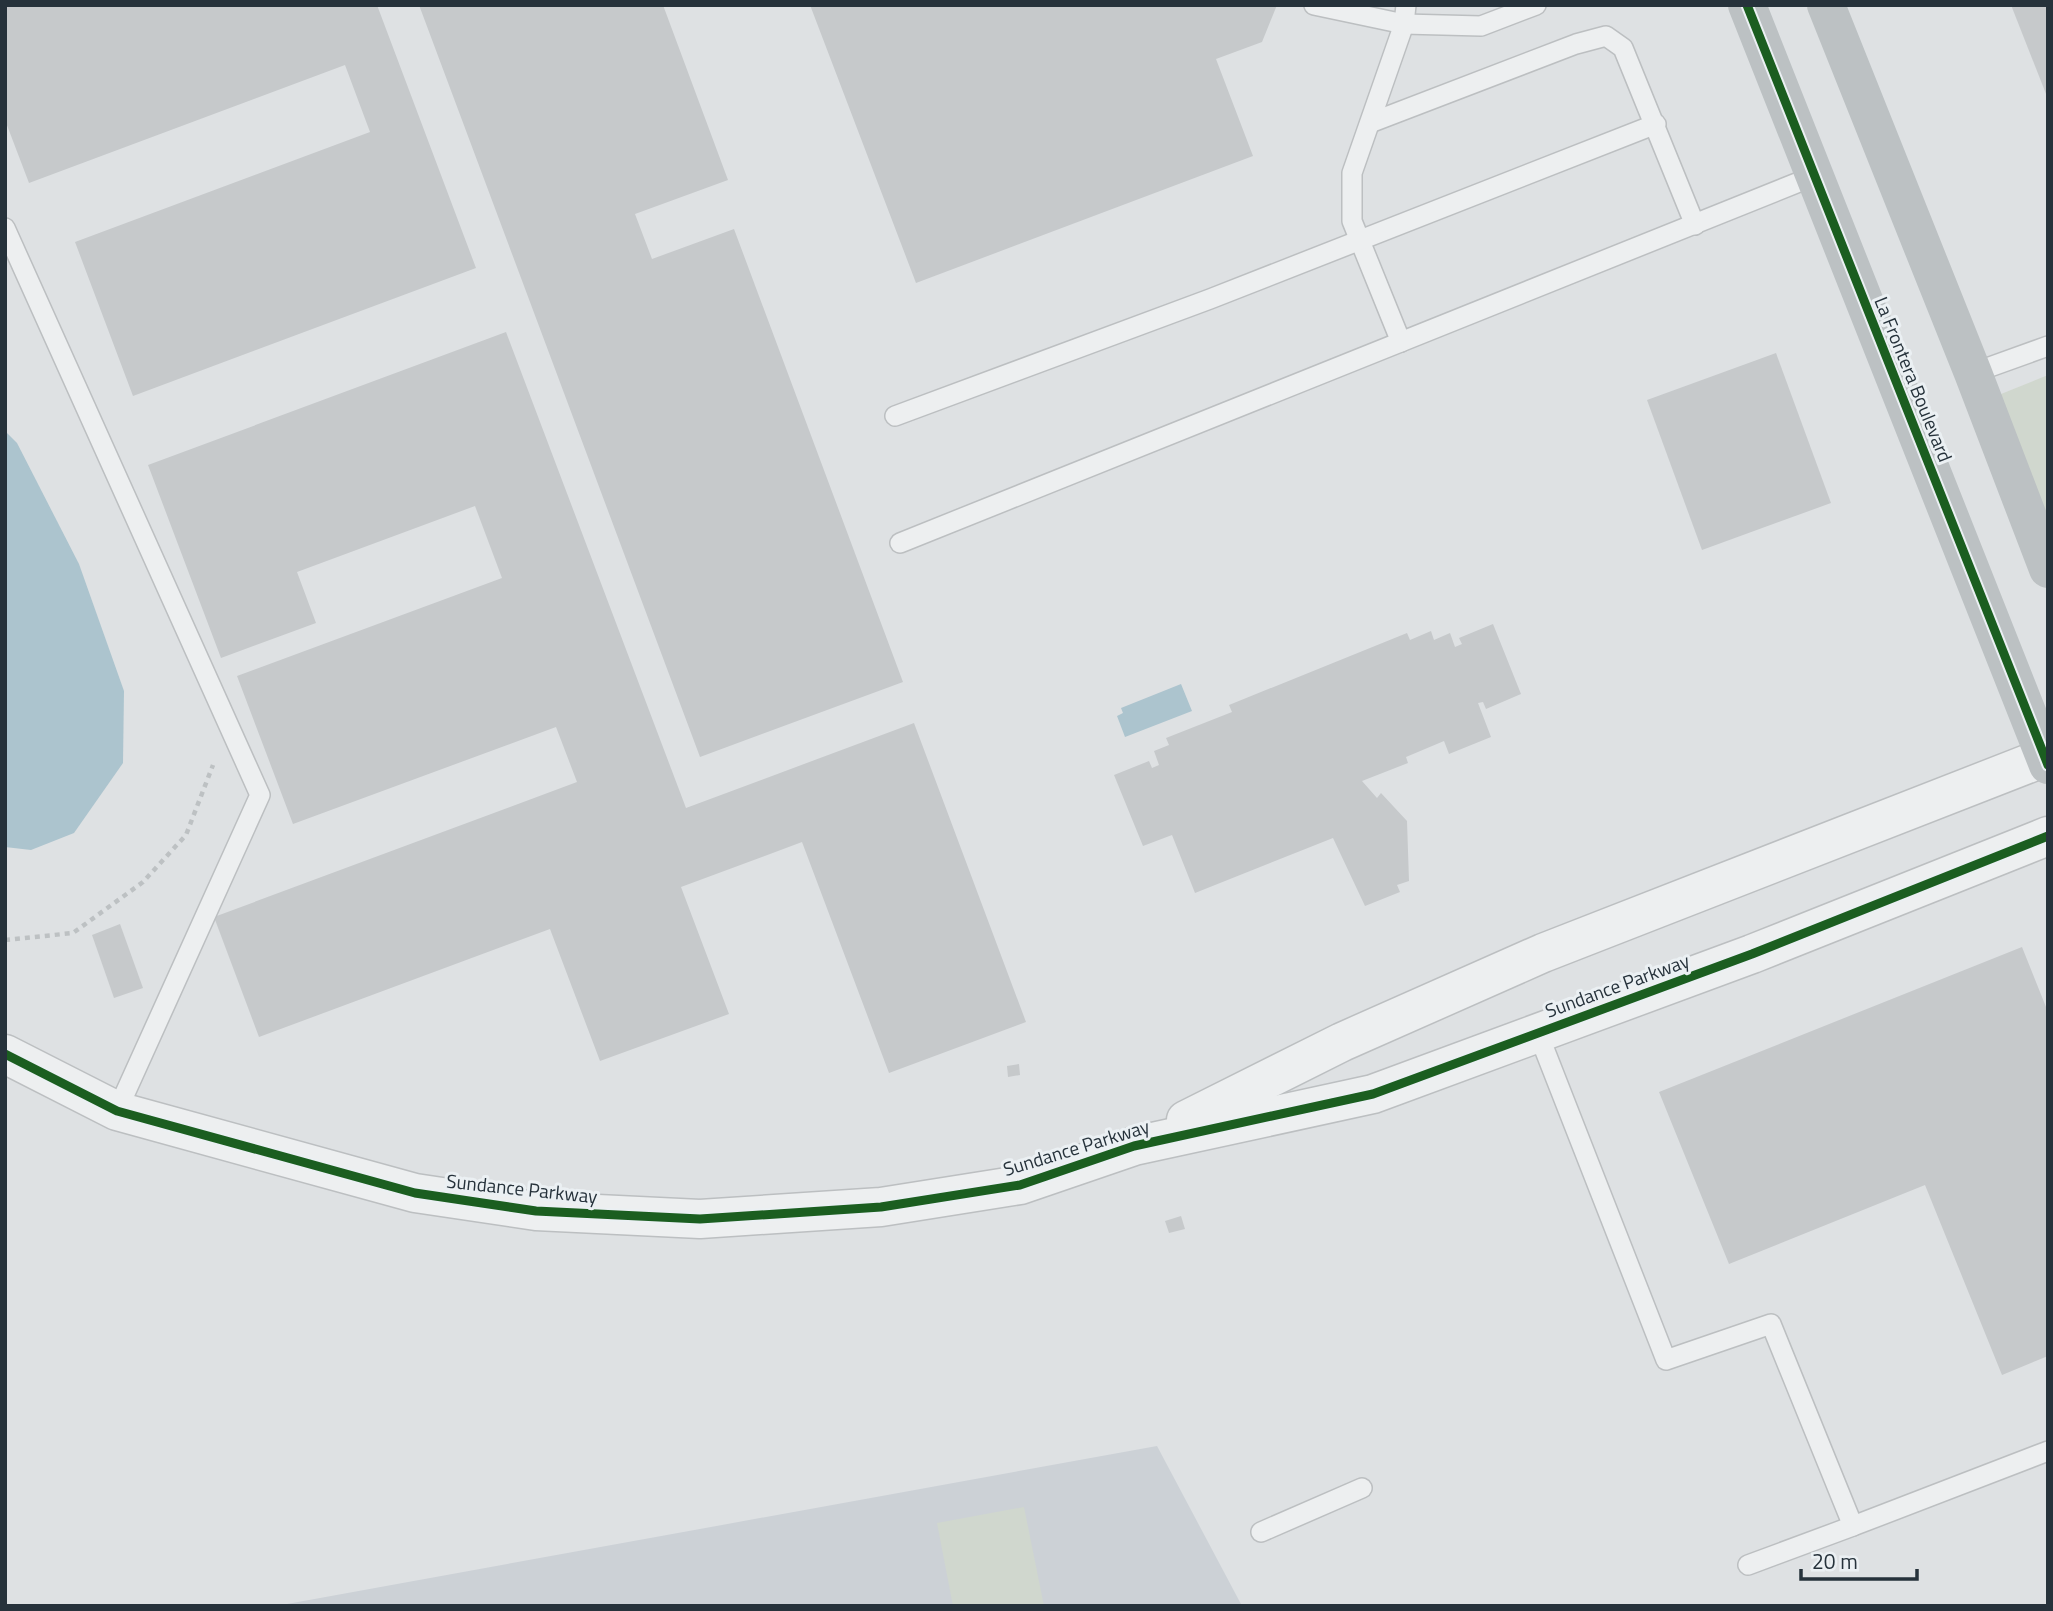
<svg xmlns="http://www.w3.org/2000/svg" width="2053" height="1611" font-family="'Titillium Web',sans-serif">
	<rect width="100%" height="100%" fill="#dee1e3"/>
	<path fill="#ccd1d6" d="M1157,1446L1242,1606H276Z"/>
	<g fill="#d0d7ce">
		<path d="M2048,375V521L1996,396Z"/>
		<path d="M1024,1507L1044,1606H953L937,1523Z"/>
	</g>
	<g fill="#acc4ce">
		<path d="M5,431L17,443L79,564L124,691L123,763L74,833L31,850L5,847Z"/>
		<path d="M1181,684L1192,711L1125,737L1117,716L1123,713L1121,708Z"/>
	</g>
	<g fill="#c6c9cb">
		<path d="M5,5H377L476,268L133,396L75,242L370,132L345,65L29,183L5,120Z"/>
		<path d="M419,5H663L728,180L635,214L652,259L734,229L903,682L700,757Z"/>
		<path d="M810,5H1277L1262,42L1216,59L1253,156L916,283Z"/>
		<path d="M2011,5H2048V99Z"/>
		<path d="M506,332L686,808L914,723L1026,1022L889,1073L802,842L681,887L729,1014L600,1061L550,929L259,1037L214,917L577,782L556,727L293,824L237,676L502,578L475,506L297,572L316,623L221,658L148,465Z"/>
		<path d="M1776,353L1831,503L1702,550L1647,400Z"/>
		<path d="M1493,624L1521,694L1486,709L1483,702L1478,703L1491,737L1449,754L1444,741L1406,757L1408,763L1362,781L1377,798L1381,793L1407,821L1409,881L1397,885L1400,892L1365,906L1333,838L1195,893L1172,835L1143,846L1114,775L1149,761L1152,768L1159,765L1154,751L1169,745L1166,738L1232,712L1229,705L1407,633L1410,640L1431,631L1434,640L1450,633L1455,647L1462,644L1459,638Z"/>
		<path d="M120,924L143,988L114,998L92,935Z"/>
		<path d="M2022,947L2048,1012V1356L2002,1375L1925,1185L1729,1264L1659,1092Z"/>
		<path d="M1019,1064L1020,1075L1008,1077L1007,1066Z"/>
		<path d="M1181,1216L1185,1229L1169,1233L1165,1221Z"/>
	</g>
	<g fill="none" stroke-linecap="round" stroke-linejoin="round">
		<defs>
			<g id="lane">
				<path d="M1314,5L1404,24L1481,26L1536,5"/>
				<path d="M1370,123L1576,44L1606,36L1623,48L1695,225"/>
				<path d="M5,228L260,795L117,1111"/>
				<path d="M1401,342L1352,221V173L1404,24L1406,5"/>
				<path d="M1973,373L2048,346"/>
				<path d="M895,416L1210,299L1656,124"/>
				<path d="M900,543L1814,176"/>
				<path d="M1538,1033L1666,1360L1771,1324L1853,1526L2048,1451"/>
				<path d="M1261,1532L1362,1488"/>
				<path d="M1748,1565L1853,1526"/>
			</g>
			<g id="street">
				<path d="M5,1054L117,1111L415,1193L536,1211L700,1219L881,1207L1020,1185L1134,1146L1373,1094L1752,954L2048,836"/>
				<path d="M1186,1120L1342,1042L1543,953L2048,756"/>
			</g>
		</defs>
		<use href="#lane" stroke="#bcbfc1" stroke-width="22"/>
		<use href="#street" stroke="#bcbfc1" stroke-width="41"/>
		<path stroke="#bdc1c3" stroke-width="4.5" stroke-dasharray="5 5" stroke-linecap="butt" d="M5,940L73,933L143,882L186,835L213,765"/>
		<use href="#lane" stroke="#edeff0" stroke-width="19"/>
		<use href="#street" stroke="#edeff0" stroke-width="38"/>
		<g stroke="#bcc1c3" stroke-width="38">
			<path d="M1747,5L2048,765"/>
			<path d="M1826,5L1973,373L2048,569"/>
		</g>
		<defs>
			<g id="cycleway">
				<path d="M1747,5L2048,765"/>
				<path d="M5,1054L117,1111L415,1193L536,1211L700,1219L881,1207L1020,1185L1134,1146L1373,1094L1752,954L2048,836"/>
			</g>
		</defs>
		<use href="#cycleway" stroke="#ebf0f3" stroke-width="13"/>
		<use href="#cycleway" stroke="#1b5e20" stroke-width="9"/>
	</g>
	<g text-anchor="middle" dominant-baseline="central" stroke-width="6" stroke-linejoin="round" paint-order="stroke">
		<g font-size="19" fill="#26323b" stroke="#ebf0f3">
			<text transform="translate(1914 379) rotate(68)">La Frontera Boulevard</text>
			<text transform="translate(1617 985) rotate(-20)">Sundance Parkway</text>
			<text transform="translate(1076 1147) rotate(-17)">Sundance Parkway</text>
			<text transform="translate(522 1188) rotate(6)">Sundance Parkway</text>
		</g>
	</g>
	<rect width="2053" height="1611" fill="none" stroke="#26323b" stroke-width="14"/>
	<path d="M1801 1569v10h116v-10" fill="none" stroke="#26323b" stroke-width="3.5"/>
	<text x="1812" y="1569" font-size="21" fill="#26323b" stroke="#ebf0f3" stroke-width="5" paint-order="stroke">20 m</text>
</svg>
